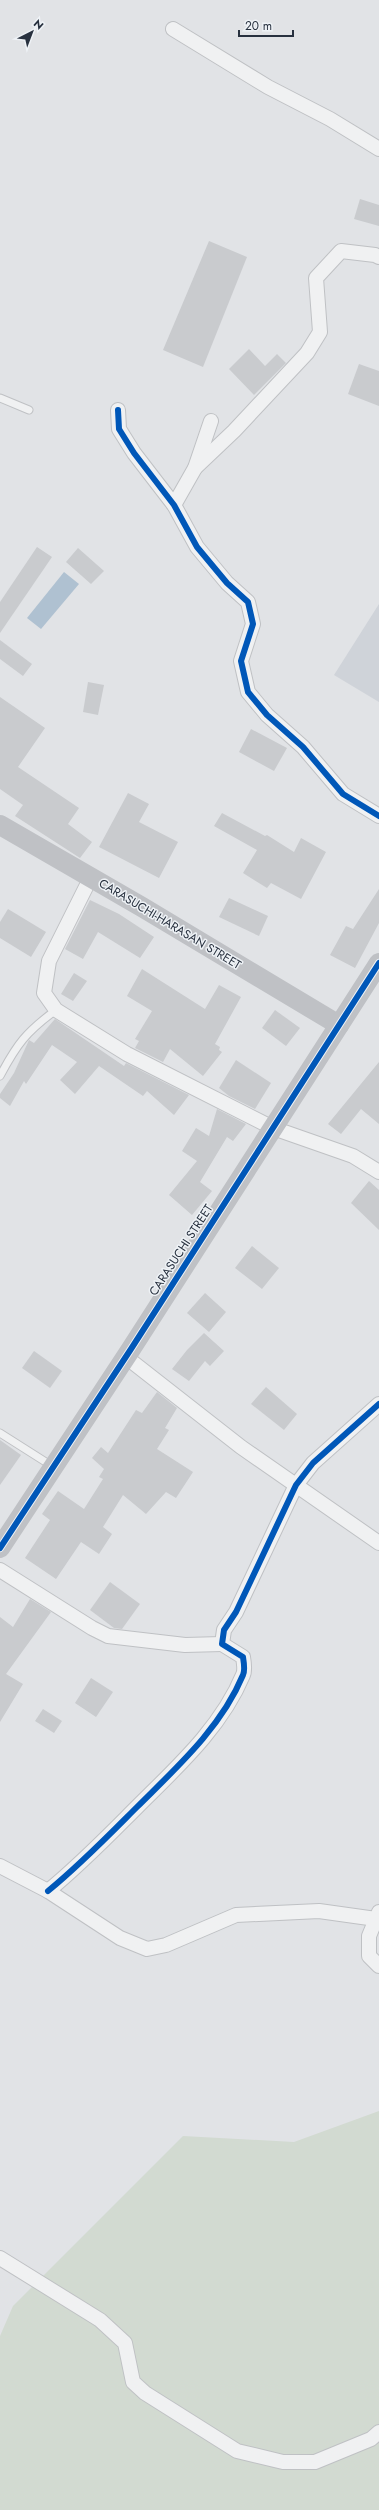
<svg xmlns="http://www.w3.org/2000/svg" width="379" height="2510" font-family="Jost,sans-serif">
	<rect width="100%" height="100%" fill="#e1e3e6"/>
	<path fill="#cfd3d9" d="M379,604V702L334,675Z"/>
	<path fill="#d2dad1" d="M379,2111V2510H0V2336L13,2306L183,2136L294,2142Z"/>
	<path fill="#afc1d1" d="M64,572L79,584L41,629L27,618Z"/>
	<g fill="#c9cbce">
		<path d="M360,199L379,205V226L354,219Z"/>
		<path d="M209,241L247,257L203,367L163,350Z"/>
		<path d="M249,349L265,366L277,354L286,363L254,395L229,369Z"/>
		<path d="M359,364L379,371V406L348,394Z"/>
		<path d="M37,547L52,557L0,633V602Z"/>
		<path d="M78,548L104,571L91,584L66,562Z"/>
		<path d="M0,640L32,664L23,676L0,659Z"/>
		<path d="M88,682L104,685L98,715L83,712Z"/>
		<path d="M0,697L45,728L18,767L79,808L68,824L92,842L80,858L15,816L23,805L0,789Z"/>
		<path d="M251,729L287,748L274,771L239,752Z"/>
		<path d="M128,793L149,804L139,822L178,842L159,878L99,847Z"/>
		<path d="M222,813L265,836L267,835L294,852L301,838L326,852L301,899L271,883L267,888L243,873L257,850L214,826Z"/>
		<path d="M379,889V923L355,968L330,955L346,926L353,929Z"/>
		<path d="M229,898L268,916L259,936L219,917Z"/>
		<path d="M90,900L119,914L154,937L140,958L98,932L83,959L65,949Z"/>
		<path d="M8,909L46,932L31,957L0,938V922Z"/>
		<path d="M142,969L205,1009L219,985L241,997L215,1044L220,1047L219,1050L222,1052L203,1076L170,1049L163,1062L135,1048L139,1041L135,1039L152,1011L127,996Z"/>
		<path d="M74,973L87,981L73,1001L61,994Z"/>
		<path d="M275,1010L300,1028L286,1046L262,1028Z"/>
		<path d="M55,1019L124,1066L126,1063L189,1095L174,1115L147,1091L143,1096L99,1066L75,1094L60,1080L77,1062L52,1045L26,1084L24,1081L10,1106L0,1098V1094L14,1073L29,1040L34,1043Z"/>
		<path d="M236,1060L271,1083L255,1109L229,1096L219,1088Z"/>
		<path d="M379,1062V1124L361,1109L341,1134L328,1124Z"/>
		<path d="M217,1109L246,1124L233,1141L227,1137L200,1182L212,1191L192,1215L169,1195L197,1161L182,1151L196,1128L209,1136Z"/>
		<path d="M369,1181L379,1190V1230L351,1203Z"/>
		<path d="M252,1246L279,1268L262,1289L235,1268Z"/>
		<path d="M205,1293L226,1312L209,1332L187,1313Z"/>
		<path d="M204,1333L224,1351L210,1366L205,1361L189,1381L172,1369L187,1350Z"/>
		<path d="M34,1351L62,1371L50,1388L22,1368Z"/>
		<path d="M266,1387L297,1414L284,1430L251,1404Z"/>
		<path d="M157,1392L177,1408L165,1428L169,1430L157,1449L193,1472L176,1498L166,1492L146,1514L123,1495L103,1527L112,1534L99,1554L81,1542L56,1579L25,1558L50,1520L42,1514L58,1491L84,1509L103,1479L99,1477L104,1469L92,1458L101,1447L108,1453L136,1410L142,1413Z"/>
		<path d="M0,1440L21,1455L0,1485Z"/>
		<path d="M110,1582L140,1604L122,1629L114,1628L90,1610Z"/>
		<path d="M30,1599L51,1612L6,1674L23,1684L0,1722V1617L13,1627Z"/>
		<path d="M91,1678L113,1692L96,1717L75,1703Z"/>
		<path d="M43,1709L62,1721L54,1733L35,1721Z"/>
	</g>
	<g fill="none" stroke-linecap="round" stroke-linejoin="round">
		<defs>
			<g id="lane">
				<path d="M0,398L29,410"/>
				<path d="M0,1076C17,1044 26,1032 56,1010"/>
				<path d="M0,1433L52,1466"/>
			</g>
			<g id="street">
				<path d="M173,29L268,87L330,119L379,149"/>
				<path d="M118,410L119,429L134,453L174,505L197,547L227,583L248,602L253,624L241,661L248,692L267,715L303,747L343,794L379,816"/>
				<path d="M195,468L234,431L307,353L320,332L316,278L341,251L375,255L379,257"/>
				<path d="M174,505L195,468L211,421"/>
				<path d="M91,877L49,961L44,993L56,1010L127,1054L273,1128L353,1156L379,1172"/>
				<path d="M126,1357L241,1447L379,1543"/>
				<path d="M0,1570L92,1628L108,1636L185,1645L222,1644"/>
				<path d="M0,1866L48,1891L120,1938L147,1949L166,1945L236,1915L319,1911L376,1919"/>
				<path d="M48,1891C80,1865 108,1836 137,1807C176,1768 221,1728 243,1675C245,1671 244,1663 243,1657L222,1644L224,1630L236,1612L296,1485L313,1463L379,1404"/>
				<path d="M379,1912L369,1936V1956L379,1966"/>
				<path d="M0,2258L100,2320L125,2343L133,2382L145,2393L237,2451L283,2462H315L371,2439L379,2432"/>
			</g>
		</defs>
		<use href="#lane" stroke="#bfc1c4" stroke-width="9"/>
		<use href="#street" stroke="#bfc1c4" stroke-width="16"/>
		<use href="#lane" stroke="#f0f1f2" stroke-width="7"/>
		<use href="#street" stroke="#f0f1f2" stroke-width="14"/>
		<g stroke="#bfc1c5" stroke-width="20">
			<path d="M0,825L142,907L339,1025"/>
			<path d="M0,1548L131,1349L379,963"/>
		</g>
		<defs>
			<g id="cycleway">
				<path d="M118,410L119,429L134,453L174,505L197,547L227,583L248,602L253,624L241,661L248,692L267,715L303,747L343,794L379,816"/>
				<path d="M0,1548L131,1349L379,963"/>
				<path d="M48,1891C80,1865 108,1836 137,1807C176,1768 221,1728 243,1675C245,1671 244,1663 243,1657L222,1644L224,1630L236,1612L296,1485L313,1463L379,1404"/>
			</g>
		</defs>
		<use href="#cycleway" stroke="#eef2f6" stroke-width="8"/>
		<use href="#cycleway" stroke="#0057b8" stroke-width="6"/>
	</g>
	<g text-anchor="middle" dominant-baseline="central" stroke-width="3" stroke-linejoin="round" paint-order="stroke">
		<g font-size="12" fill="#28313f" stroke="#eef2f6">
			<text transform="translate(170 924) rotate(31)">CARASUCHI-HARASAN STREET</text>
			<text transform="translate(181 1250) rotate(-57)">CARASUCHI STREET</text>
		</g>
	</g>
	<g transform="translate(32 32) rotate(42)" stroke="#eef2f6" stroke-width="3" paint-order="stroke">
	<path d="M0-3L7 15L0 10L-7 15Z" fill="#28313f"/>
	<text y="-6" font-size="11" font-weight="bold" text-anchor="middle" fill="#28313f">N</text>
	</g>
	<path d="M239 30v6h54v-6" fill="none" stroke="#28313f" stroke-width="2"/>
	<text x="245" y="30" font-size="12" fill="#28313f" stroke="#eef2f6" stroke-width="3" paint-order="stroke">20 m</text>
</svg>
